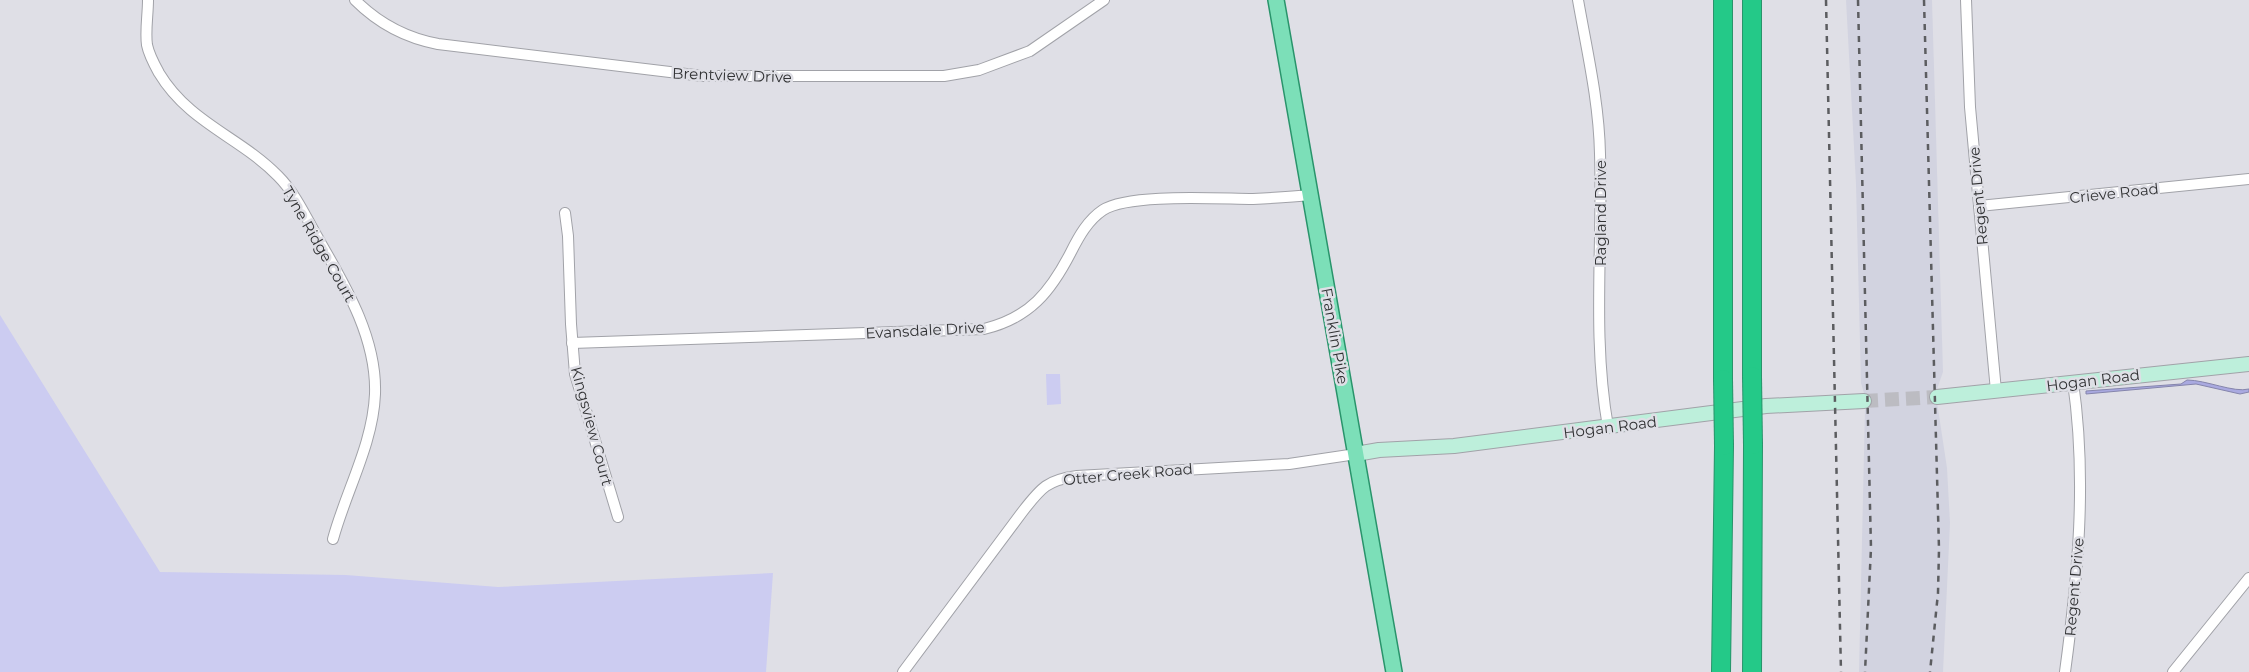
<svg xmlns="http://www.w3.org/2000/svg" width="2249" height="672" font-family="Montserrat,sans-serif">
	<rect width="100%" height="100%" fill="#dfdfe6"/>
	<path fill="#d2d3e0" d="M1846,0H1932L1943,372L1937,389V402L1947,468L1950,523L1943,672H1859L1865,409L1864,393L1861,383L1856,184Z"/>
	<g fill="#ccccf1">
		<path d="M0,315L160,572L346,575L498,587L773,573L766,672H0Z"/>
		<path d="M1046,374H1060L1061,404L1047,405Z"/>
	</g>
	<path fill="#a9a9e0" stroke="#8585ac" d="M2187,380C2206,380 2234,393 2249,389V392L2240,394L2196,384L2086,394V391L2181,384Z"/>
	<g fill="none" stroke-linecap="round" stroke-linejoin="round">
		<path stroke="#bcbcc2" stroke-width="14" stroke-dasharray="14 7" stroke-linecap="butt" d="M1864,401L1937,397"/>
		<defs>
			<g id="street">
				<path d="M148,0C148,15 145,31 147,45C149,55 154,64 159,73C189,123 240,137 278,176C294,192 304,213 315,233C343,282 377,336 375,394C373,444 346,491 333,539"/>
				<path d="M355,0C378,23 406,38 438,44L703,76H944L979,70L1030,51L1104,0"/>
				<path d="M1578,0C1587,51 1599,102 1600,154C1603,245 1592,337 1608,427"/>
				<path d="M1966,0L1970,107L1996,391"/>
				<path d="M1979,206L2249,179"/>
				<path d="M565,213L568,236L571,324L575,374L618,517"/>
				<path d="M572,343L984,329C1030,318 1051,291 1071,252C1079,236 1088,220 1103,210C1129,193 1220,199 1253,199C1272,198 1291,197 1310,195"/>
				<path d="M903,672L1023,511C1041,488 1047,480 1077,476L1289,464L1356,454"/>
				<path d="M2065,672C2078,576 2087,479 2073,382"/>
				<path d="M2173,672L2249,578"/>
			</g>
			<g id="secondary">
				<path d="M1937,397L2249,364"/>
				<path d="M1356,454L1379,450L1454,446L1766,406L1864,401"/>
			</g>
			<path id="primary" d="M1276,0L1394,672"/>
			<g id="highway">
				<path d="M1723,0V379"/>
				<path d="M1752,376V0"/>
				<path d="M1721,672L1724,446"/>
				<path d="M1752,672L1753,445"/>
			</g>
		</defs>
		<use href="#street" stroke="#a1a2a8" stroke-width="12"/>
		<use href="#secondary" stroke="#a1a2a8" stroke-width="16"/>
		<use href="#primary" stroke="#29946b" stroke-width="18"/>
		<use href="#highway" stroke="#29946b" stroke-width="20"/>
		<use href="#street" stroke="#fff" stroke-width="10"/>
		<use href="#secondary" stroke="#bdefdb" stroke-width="14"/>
		<use href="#primary" stroke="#7cdfb8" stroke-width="15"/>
		<use href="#highway" stroke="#24c988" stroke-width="18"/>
		<g stroke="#5c5d60" stroke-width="2.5" stroke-dasharray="6 6" stroke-linecap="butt">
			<path d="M1826,0L1841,672"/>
			<path d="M1858,0L1871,548L1865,672"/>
			<path d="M1924,0L1939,549L1938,593L1930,672"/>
		</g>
		<defs>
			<g id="highway-bridge">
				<path d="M1752,376L1753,445"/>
				<path d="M1723,379L1724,446"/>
			</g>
		</defs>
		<use href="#highway-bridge" stroke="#29946b" stroke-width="20" stroke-linecap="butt"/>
		<use href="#highway-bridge" stroke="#24c988" stroke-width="18"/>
	</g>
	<g text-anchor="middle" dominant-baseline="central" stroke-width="5" stroke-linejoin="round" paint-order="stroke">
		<g font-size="15" fill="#313234" stroke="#dfdfe6">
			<text transform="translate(732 75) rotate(2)">Brentview Drive</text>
			<text transform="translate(2114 193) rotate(-6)">Crieve Road</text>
			<text transform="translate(1978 196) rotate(-95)">Regent Drive</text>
			<text transform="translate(1600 213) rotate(-90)">Ragland Drive</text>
			<text transform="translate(319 244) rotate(60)">Tyne Ridge Court</text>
			<text transform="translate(925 330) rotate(-3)">Evansdale Drive</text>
			<text transform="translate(1335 336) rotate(80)">Franklin Pike</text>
			<text transform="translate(2093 380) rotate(-7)">Hogan Road</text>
			<text transform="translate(592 426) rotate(75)">Kingsview Court</text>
			<text transform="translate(1610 427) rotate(-7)">Hogan Road</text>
			<text transform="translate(1128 474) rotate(-5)">Otter Creek Road</text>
			<text transform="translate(2074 587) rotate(-85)">Regent Drive</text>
		</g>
	</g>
</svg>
